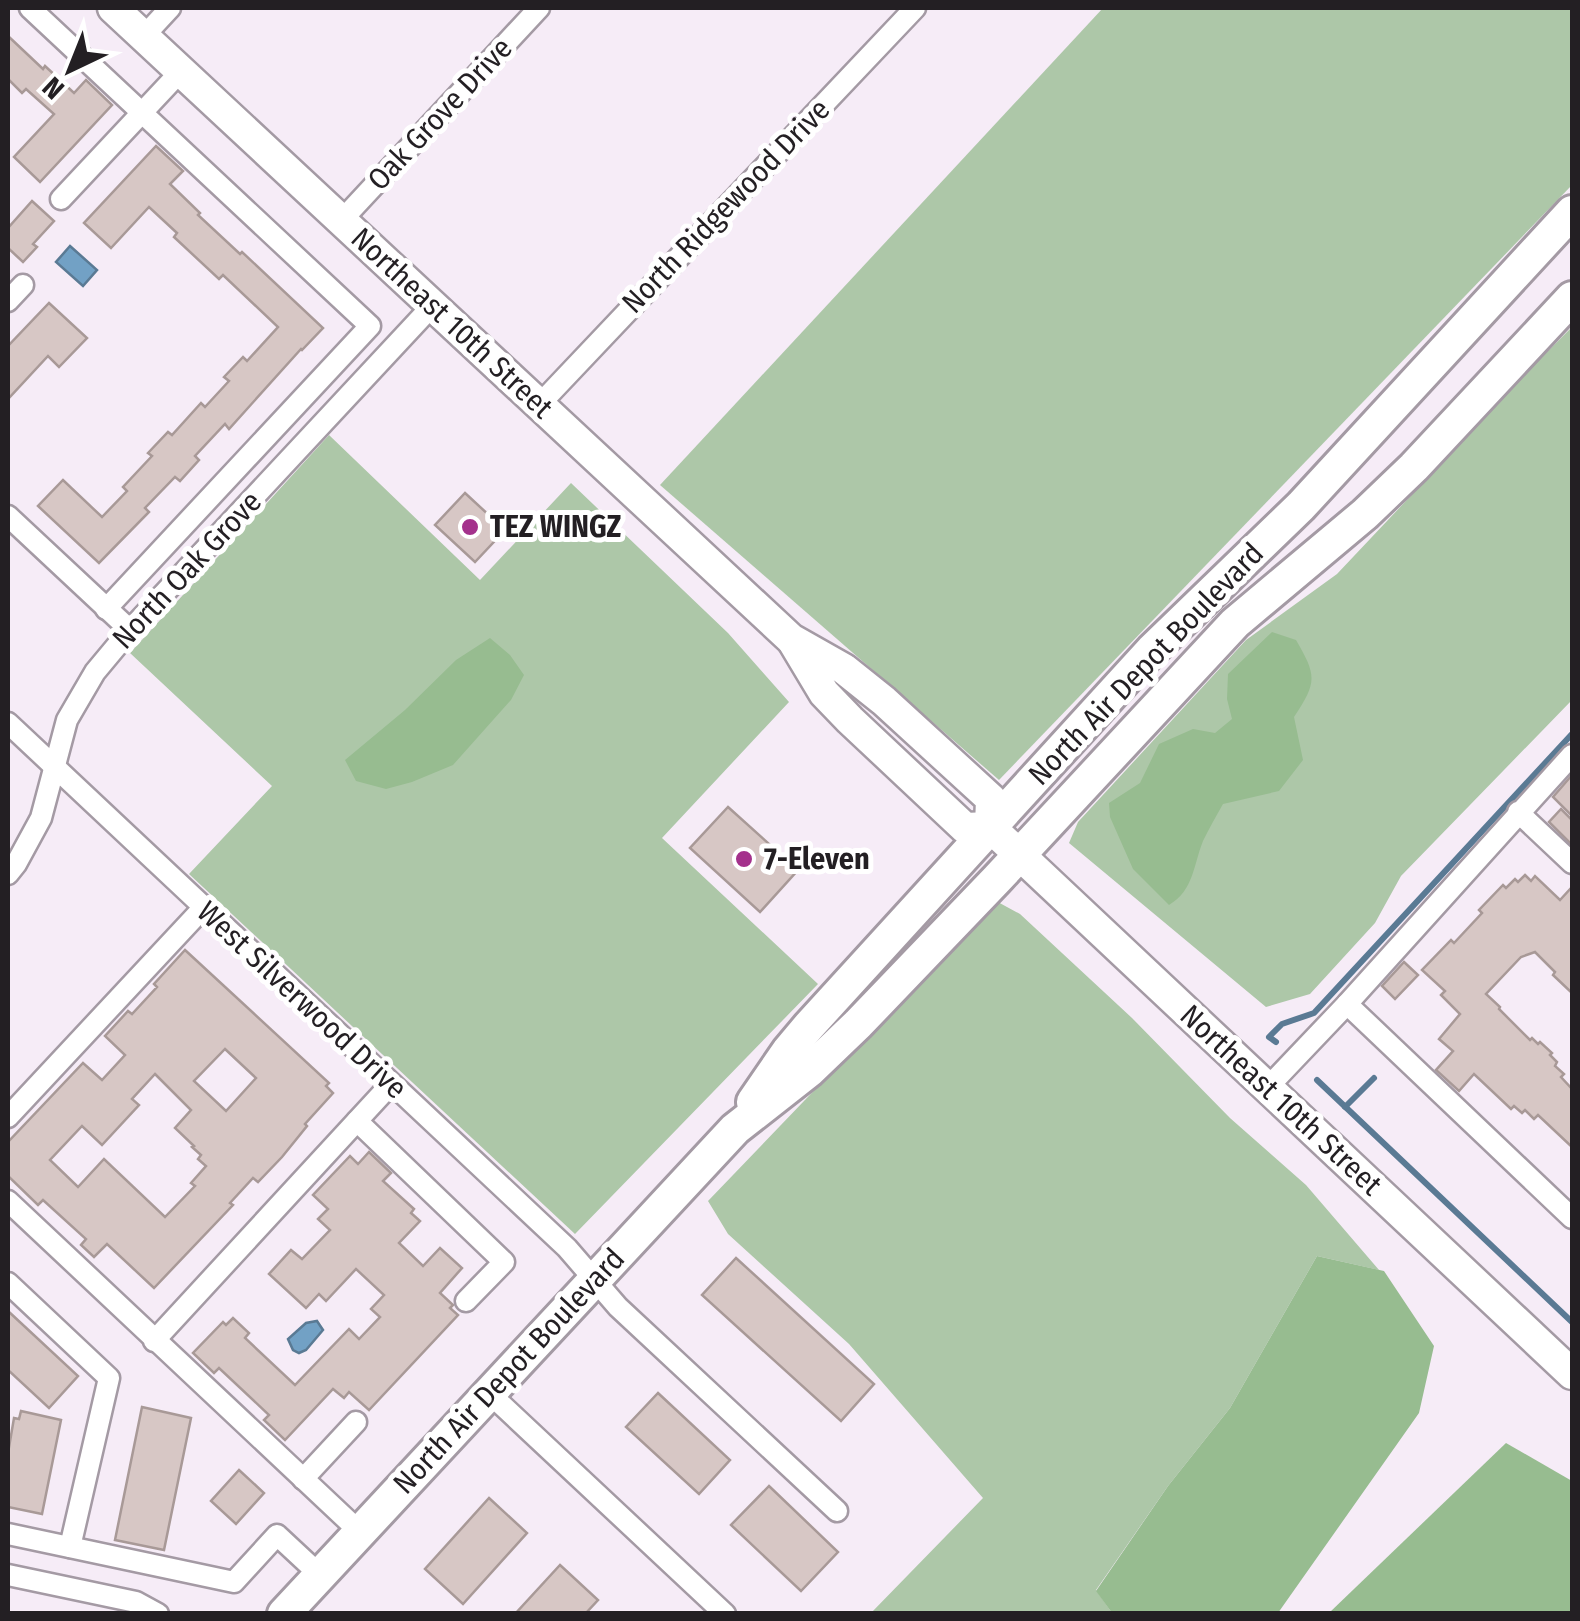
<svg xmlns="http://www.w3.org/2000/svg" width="1580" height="1621" font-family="'Fira Sans Condensed',sans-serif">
	<rect width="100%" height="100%" fill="#f6ecf7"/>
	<g fill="#adc7a8">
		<path d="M1103,8H1572V185L999,780L660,485Z"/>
		<path d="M1572,327V700L1401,876L1375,923L1310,994L1266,1007L1069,843L1078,822L1246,640L1337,574L1538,361Z"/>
		<path d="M329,435L480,580L571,483L728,633L789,702L662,838L818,984L575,1234L189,874L272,786L130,653Z"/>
		<path d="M996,901L1020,914L1132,1018L1230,1118L1306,1185L1379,1270L1317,1256L1230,1408L1168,1486L1096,1590L1112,1613H871L983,1498L849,1344L728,1234L708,1201Z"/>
	</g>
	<g fill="#97bc90">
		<path d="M1272,632L1296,640C1317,676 1317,682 1294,717L1303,760L1279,791L1223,804C1216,816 1209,829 1203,841C1193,866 1194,890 1169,905L1133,869L1110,817L1109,803L1140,783L1159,744L1193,729L1215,733L1232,719L1227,699L1228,674Z"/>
		<path d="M490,638L510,655L524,675L511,700L453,765L412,782L386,789L356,781L345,760L405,710L456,660Z"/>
		<path d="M1317,1256L1384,1271L1434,1346L1419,1413L1278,1613H1112L1096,1591L1168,1486L1230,1408Z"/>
		<path d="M1506,1443L1572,1481V1613H1329Z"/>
	</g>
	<g fill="#72a1c5" stroke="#5a7a94" stroke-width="2.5">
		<path d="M70,246L97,270L83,286L56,262Z"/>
		<path d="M317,1321L323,1330L306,1350L299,1353L293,1350L288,1339L306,1323Z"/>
	</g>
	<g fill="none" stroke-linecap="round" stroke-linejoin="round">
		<g stroke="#5a7a94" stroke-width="6">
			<path d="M1276,1042L1269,1037L1282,1024L1314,1013L1572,734"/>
			<path d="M1317,1080L1572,1322"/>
			<path d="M1345,1107L1374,1078"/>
		</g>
	</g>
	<g fill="#d7c7c5" stroke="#a89997" stroke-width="2.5" fill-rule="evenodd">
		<path d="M8,36L43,69L45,66L74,93L86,80L112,105L40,182L14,157L54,114L26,89L22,93L8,79Z"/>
		<path d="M156,146L183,171L170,184L200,213L198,215L240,254L242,252L323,328L302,350L301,349L229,429L225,424L195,456L199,460L180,481L175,477L145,508L149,512L99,563L38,506L63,480L102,517L127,491L123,487L152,456L148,453L168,432L172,435L201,403L205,407L229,381L224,377L243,357L247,361L278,327L223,275L219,279L174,237L177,233L149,207L111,248L84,223Z"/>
		<path d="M32,201L54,221L33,244L37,247L23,262L8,248V228Z"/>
		<path d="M49,303L87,338L59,367L48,356L8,399V346Z"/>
		<path d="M465,493L505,530L475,562L435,525Z"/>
		<path d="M1572,775V816L1553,797Z"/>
		<path d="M728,807L798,870L760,912L690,848Z"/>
		<path d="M1561,809L1572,820V845L1549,822Z"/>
		<path d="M1525,875L1531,881L1535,876L1560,900L1572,887V993L1553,975L1555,972L1535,952L1521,957L1486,994L1500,1007L1499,1009L1530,1040L1532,1038L1538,1044L1540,1042L1552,1053L1550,1055L1557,1062L1555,1066L1564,1074L1561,1077L1572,1089V1147L1538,1115L1534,1119L1525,1110L1522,1113L1514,1106L1511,1109L1474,1074L1459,1091L1436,1070L1453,1051L1439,1039L1460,1014L1441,995L1445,991L1422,970L1451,940L1454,943L1482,913L1479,910L1503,885L1506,888L1515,879L1518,882Z"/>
		<path d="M185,950L329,1083L326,1086L333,1093L305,1124L307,1126L282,1157L258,1182L253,1178L230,1203L233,1205L154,1288L107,1244L94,1257L81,1245L86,1239L43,1200L38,1205L8,1176V1142L83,1063L102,1080L125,1055L105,1036L128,1011L132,1014L157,987L154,984ZM225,1049L256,1078L226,1111L194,1081ZM155,1074L191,1110L175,1128L194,1146L192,1147L201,1155L198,1159L206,1166L191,1183L195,1186L165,1217L104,1159L78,1187L50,1160L82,1126L102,1145L139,1105L132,1099Z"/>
		<path d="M1404,962L1418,975L1395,999L1382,986Z"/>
		<path d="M369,1152L391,1173L383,1181L414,1209L411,1213L420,1221L399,1243L423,1266L440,1248L462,1268L440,1293L453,1305L450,1308L458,1315L369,1410L349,1392L344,1398L333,1389L285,1440L264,1420L269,1415L219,1368L214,1373L193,1353L223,1322L226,1325L233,1318L249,1333L245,1338L295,1385L349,1329L359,1339L380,1317L371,1309L384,1295L356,1269L326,1301L319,1294L306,1308L269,1274L291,1250L302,1259L330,1230L318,1219L328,1209L313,1195L350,1156L358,1164Z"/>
		<path d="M736,1258L874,1384L841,1421L702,1295Z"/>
		<path d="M8,1311L78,1376L49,1408L8,1370Z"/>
		<path d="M658,1393L730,1460L699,1494L626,1427Z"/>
		<path d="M142,1407L191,1418L164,1550L115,1540Z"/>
		<path d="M21,1411L61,1420L42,1514L8,1507V1453L14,1418L19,1419Z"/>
		<path d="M239,1470L264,1493L236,1524L211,1501Z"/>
		<path d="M769,1486L838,1552L801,1591L731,1525Z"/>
		<path d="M489,1498L527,1533L463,1604L425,1569Z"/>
		<path d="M560,1565L598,1600L585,1614H515Z"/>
	</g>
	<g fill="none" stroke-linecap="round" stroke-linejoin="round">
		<defs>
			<g id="street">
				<path d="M30,8L370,326L106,609"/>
				<path d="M144,36L170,8"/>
				<path d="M61,199L181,71"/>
				<path d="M341,221L539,8"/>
				<path d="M8,301L23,285"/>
				<path d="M539,405L915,8"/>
				<path d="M8,516L130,630"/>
				<path d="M8,723L567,1248L618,1307L837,1511"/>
				<path d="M1518,812L1572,863"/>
				<path d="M8,874L16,864L41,818L67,720L95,672L130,630L432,306"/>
				<path d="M1347,1004L1572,1218"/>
				<path d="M1268,1087L1347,1004L1572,755"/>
				<path d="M8,1117L204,907"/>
				<path d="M357,1121L504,1262L466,1301"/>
				<path d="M8,1201L360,1532"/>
				<path d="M8,1283L109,1378L70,1547"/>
				<path d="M154,1341L391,1084"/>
				<path d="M489,1393L725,1614"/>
				<path d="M303,1479L356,1422"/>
				<path d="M8,1534L234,1582L277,1535L320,1575"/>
				<path d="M8,1575L136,1602L158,1614"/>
			</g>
			<g id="secondary">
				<path d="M113,8L791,639L844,669L884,701L991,799L990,827"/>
				<path d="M794,643L824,693L850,720L965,828L990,827L1572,1374"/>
			</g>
			<g id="primary">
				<path d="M753,1102L788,1051L809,1026L1152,650L1301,506L1572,212"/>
				<path d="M284,1614L735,1129L809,1071L858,1024L997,879L1235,623L1365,514L1414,467L1572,298"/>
			</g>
		</defs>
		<use href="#street" stroke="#a49aa4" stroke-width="25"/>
		<use href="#secondary" stroke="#a49aa4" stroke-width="35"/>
		<use href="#primary" stroke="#a49aa4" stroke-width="38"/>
		<use href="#street" stroke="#fff" stroke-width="20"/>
		<use href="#secondary" stroke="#fff" stroke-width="30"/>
		<use href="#primary" stroke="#fff" stroke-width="32"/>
	</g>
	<g fill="#a4318c" stroke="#fff" stroke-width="4">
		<circle cx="470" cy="527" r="10"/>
		<circle cx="744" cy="859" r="10"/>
	</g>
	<g text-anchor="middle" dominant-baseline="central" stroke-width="10" stroke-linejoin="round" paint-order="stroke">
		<g font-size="30" fill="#231f23" stroke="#fff">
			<text transform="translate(440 114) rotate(-47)">Oak Grove Drive</text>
			<text transform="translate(726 206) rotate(-46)">North Ridgewood Drive</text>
			<text transform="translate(452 323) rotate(43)">Northeast 10th Street</text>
			<text transform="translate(187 570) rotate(-47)">North Oak Grove</text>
			<text transform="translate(1146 664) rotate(-46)">North Air Depot Boulevard</text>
			<text transform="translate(302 1000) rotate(43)">West Silverwood Drive</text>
			<text transform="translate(1281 1100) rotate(43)">Northeast 10th Street</text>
			<text transform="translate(509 1371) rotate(-47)">North Air Depot Boulevard</text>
		</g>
		<g font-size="30" font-weight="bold" fill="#231f23" stroke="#fff" text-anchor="start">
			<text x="490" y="527">TEZ WINGZ</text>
			<text x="764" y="859">7-Eleven</text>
		</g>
	</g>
	<rect width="1580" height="1621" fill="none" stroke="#231f23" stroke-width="20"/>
	<g transform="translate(70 70) rotate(223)" stroke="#ffffff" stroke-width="8" paint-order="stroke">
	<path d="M0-8L18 38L0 25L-18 38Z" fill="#231f23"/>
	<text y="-15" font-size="28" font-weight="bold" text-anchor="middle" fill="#231f23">N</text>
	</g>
</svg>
